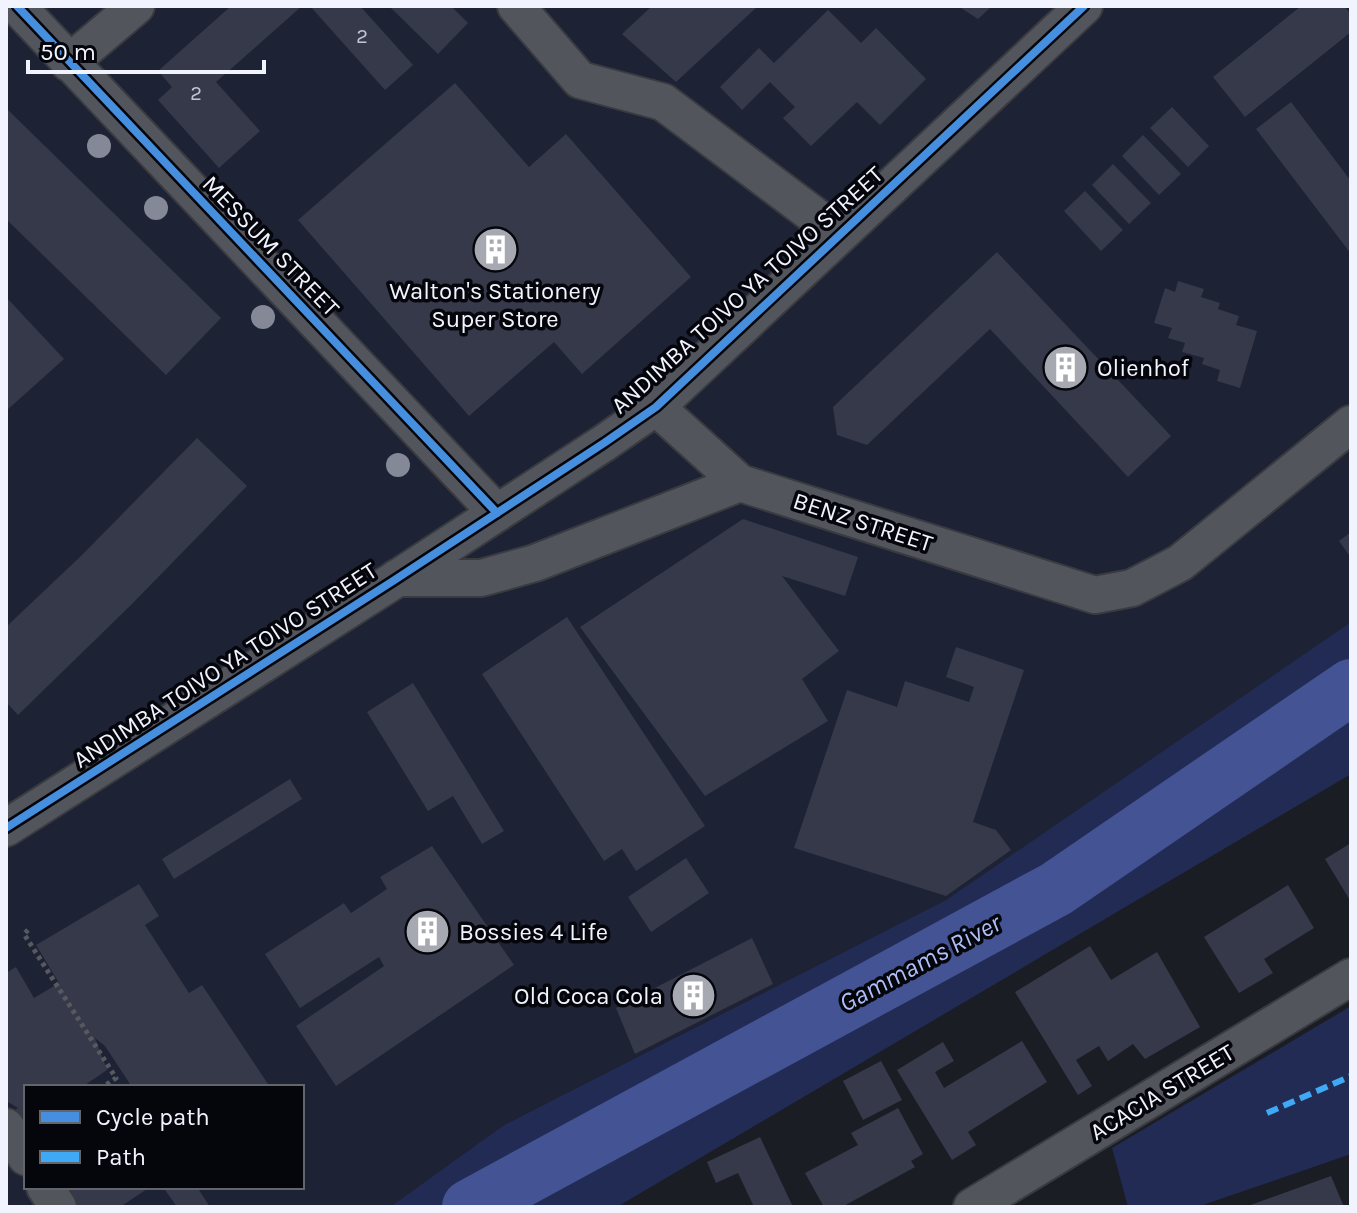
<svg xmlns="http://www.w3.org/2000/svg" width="1357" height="1213" font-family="Karla,sans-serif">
	<rect width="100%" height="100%" fill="#1b1d25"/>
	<path fill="#1d2234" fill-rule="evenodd" d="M6,6H1351V622L946,900L504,1125L390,1207H6ZM26,1087H302V1187H26Z"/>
	<g fill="#222b53">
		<path d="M1351,622V774L617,1207H390L504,1125L946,900Z"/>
		<path d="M1351,1006V1154L1197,1207H1128L1112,1148Z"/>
	</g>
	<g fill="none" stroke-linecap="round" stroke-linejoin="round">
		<path stroke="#435394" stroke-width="56" d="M470,1207L1056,889L1351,687"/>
	</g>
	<g fill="#363949">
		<path d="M231,6H302L216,82L260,131L219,168L158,100L172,87L158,71Z"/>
		<path d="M310,6H360L413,65L385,90Z"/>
		<path d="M389,6H451L468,23L438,54Z"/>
		<path d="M652,6H758L676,82L622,34Z"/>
		<path d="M958,6H992L978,19Z"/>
		<path d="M1301,6H1344L1351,14V32L1245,117L1213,77Z"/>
		<path d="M828,10L861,43L876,28L926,79L880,125L857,102L811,146L783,118L795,107L770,82L742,110L720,87L759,48L774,63Z"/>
		<path d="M455,83L529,167L566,134L691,277L582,374L554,342L469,416L298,220Z"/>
		<path d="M1291,102L1351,181V254L1256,129Z"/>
		<path d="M1172,107L1209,146L1188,167L1150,128Z"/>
		<path d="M6,108L221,318L166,375L6,219Z"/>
		<path d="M1143,135L1181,174L1159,195L1122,156Z"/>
		<path d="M1113,164L1151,203L1129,224L1092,185Z"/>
		<path d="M1085,191L1123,230L1101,251L1064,211Z"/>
		<path d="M997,252L1171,436L1128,477L990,329L867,445L837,435L833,407Z"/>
		<path d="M1178,281L1204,289L1201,297L1220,303L1218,309L1239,316L1236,325L1257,331L1240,388L1217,381L1220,370L1202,364L1204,358L1182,352L1185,343L1168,338L1172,328L1154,323L1165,288L1175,292Z"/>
		<path d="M6,297L64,359L6,411Z"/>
		<path d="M197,438L247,486L132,604L18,715L6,702V627L82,555Z"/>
		<path d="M743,519L858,557L845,596L782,576L839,651L802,679L828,721L705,796L580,627Z"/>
		<path d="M1351,532V558L1339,541Z"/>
		<path d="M567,617L705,826L636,871L622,849L604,861L482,674Z"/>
		<path d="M956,647L1024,670L973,822L996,830L1011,850L946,896L794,848L847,690L897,707L905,681L969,702L974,687L946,677Z"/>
		<path d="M413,683L504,831L482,844L453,796L428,811L367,712Z"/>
		<path d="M290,779L302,799L174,879L162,859Z"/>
		<path d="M1351,843V902L1325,859Z"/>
		<path d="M432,846L514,965L336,1086L296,1026L384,966L379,957L300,1008L265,954L344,903L351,913L387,889L380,877Z"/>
		<path d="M686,858L709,893L651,932L628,897Z"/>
		<path d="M139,884L159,916L145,925L189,993L202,985L270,1087H132L105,1046L95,1038L107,1070L82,1087H26V1148L6,1117L18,1108L6,1101V973L16,967L34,998L59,983L36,945Z"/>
		<path d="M1288,885L1314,928L1264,959L1273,973L1239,993L1204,937Z"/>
		<path d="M752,938L773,984L635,1054L616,1008Z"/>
		<path d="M1090,946L1111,980L1157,952L1200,1027L1145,1059L1133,1044L1108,1061L1099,1046L1076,1060L1092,1086L1078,1095L1015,992Z"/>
		<path d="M1022,1041L1047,1082L968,1132L976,1145L952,1160L897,1070L943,1042L954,1061L935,1072L944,1088Z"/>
		<path d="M881,1061L902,1100L863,1120L843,1081Z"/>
		<path d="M898,1108L923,1154L911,1161L915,1167L842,1207H824L805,1173L858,1145L851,1133Z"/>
		<path d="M760,1137L793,1207H754L738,1173L716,1183L707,1162Z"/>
		<path d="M1331,1176L1344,1207H1245Z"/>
		<path d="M52,1187H150L120,1207H65Z"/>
		<path d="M163,1187H197L210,1207H177Z"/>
	</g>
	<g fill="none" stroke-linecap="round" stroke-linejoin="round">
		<defs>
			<g id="minor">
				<path d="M17,6L497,513"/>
				<path d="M516,6L580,80L663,102L839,234"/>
				<path d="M69,63L136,6"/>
				<path d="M656,407L740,483L1095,595L1132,588L1180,563L1351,424"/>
				<path d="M397,578H481L535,563L740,483"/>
				<path d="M6,828L393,581L604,443L656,407L1084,6"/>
				<path d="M6,1127L26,1157"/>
				<path d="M45,1187L58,1207"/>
				<path d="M972,1207L1351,977"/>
			</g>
		</defs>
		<use href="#minor" stroke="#393b41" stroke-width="40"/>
		<path stroke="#57595f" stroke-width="5" stroke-dasharray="4 4" stroke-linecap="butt" d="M28,930L24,934L116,1078L103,1087"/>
		<use href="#minor" stroke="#53555c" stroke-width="36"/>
		<path stroke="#3fa9f5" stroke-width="6" stroke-dasharray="12 6" stroke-linecap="butt" d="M1267,1113L1351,1076"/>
		<defs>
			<g id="cycleway">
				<path d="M17,6L497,513"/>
				<path d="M6,828L393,581L604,443L656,407L1084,6"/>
			</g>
		</defs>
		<use href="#cycleway" stroke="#05060c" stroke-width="13"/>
		<use href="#cycleway" stroke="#468fdf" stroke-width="8"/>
	</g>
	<g fill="#848897">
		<circle cx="99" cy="146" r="12"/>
		<circle cx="156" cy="208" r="12"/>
		<circle cx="263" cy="317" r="12"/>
		<circle cx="398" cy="465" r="12"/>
	</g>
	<defs>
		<symbol id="building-disc" viewBox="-11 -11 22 22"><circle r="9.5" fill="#a6a9b2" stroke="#05060c"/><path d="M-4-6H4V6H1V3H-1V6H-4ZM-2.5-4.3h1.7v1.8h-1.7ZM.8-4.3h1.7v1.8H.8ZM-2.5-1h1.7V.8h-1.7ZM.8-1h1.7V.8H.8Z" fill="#fff"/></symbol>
	</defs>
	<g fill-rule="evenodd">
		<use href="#building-disc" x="470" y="224" width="51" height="51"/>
		<use href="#building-disc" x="1040" y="342" width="51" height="51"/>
		<use href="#building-disc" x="402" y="906" width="51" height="51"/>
		<use href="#building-disc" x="668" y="970" width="51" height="51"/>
	</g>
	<g text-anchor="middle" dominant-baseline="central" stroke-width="7" stroke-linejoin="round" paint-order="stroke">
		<g font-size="20" fill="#c2c5d1">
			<text x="362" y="36">2</text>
			<text x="196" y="93">2</text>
		</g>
		<g font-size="24" fill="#f1f4fe" stroke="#05060c">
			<text transform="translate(271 246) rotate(46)">MESSUM STREET</text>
			<text transform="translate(747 290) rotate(-42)">ANDIMBA TOIVO YA TOIVO STREET</text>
			<text transform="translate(863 522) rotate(18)">BENZ STREET</text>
			<text transform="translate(225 665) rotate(-33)">ANDIMBA TOIVO YA TOIVO STREET</text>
			<text transform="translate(1162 1092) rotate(-31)">ACACIA STREET</text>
		</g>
		<g font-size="24" fill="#f1f4fe" stroke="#05060c" text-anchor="start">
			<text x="495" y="291" text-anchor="middle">Walton's Stationery<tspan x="495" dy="28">Super Store</tspan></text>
			<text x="1097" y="368">Olienhof</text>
			<text x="459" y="932">Bossies 4 Life</text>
			<text x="663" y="996" text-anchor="end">Old Coca Cola</text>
		</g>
		<g font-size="26" font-style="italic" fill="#adbefa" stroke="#05060c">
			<text transform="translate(920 963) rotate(-28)">Gammams River</text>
		</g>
	</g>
	<rect width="1357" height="1213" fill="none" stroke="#f1f4fe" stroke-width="16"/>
	<rect x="24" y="1085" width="280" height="104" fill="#05060c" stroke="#63656d" stroke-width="2"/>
	<rect x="40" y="1111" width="40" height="12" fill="#468fdf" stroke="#63656d" stroke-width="2"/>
	<text x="96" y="1125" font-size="24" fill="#f1f4fe">Cycle path</text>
	<rect x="40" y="1151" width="40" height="12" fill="#3fa9f5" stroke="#63656d" stroke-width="2"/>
	<text x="96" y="1165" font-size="24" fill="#f1f4fe">Path</text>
	<path d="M28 60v12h236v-12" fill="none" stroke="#f1f4fe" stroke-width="4"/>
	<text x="40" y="60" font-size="24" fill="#f1f4fe" stroke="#05060c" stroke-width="6" paint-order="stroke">50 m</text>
</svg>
